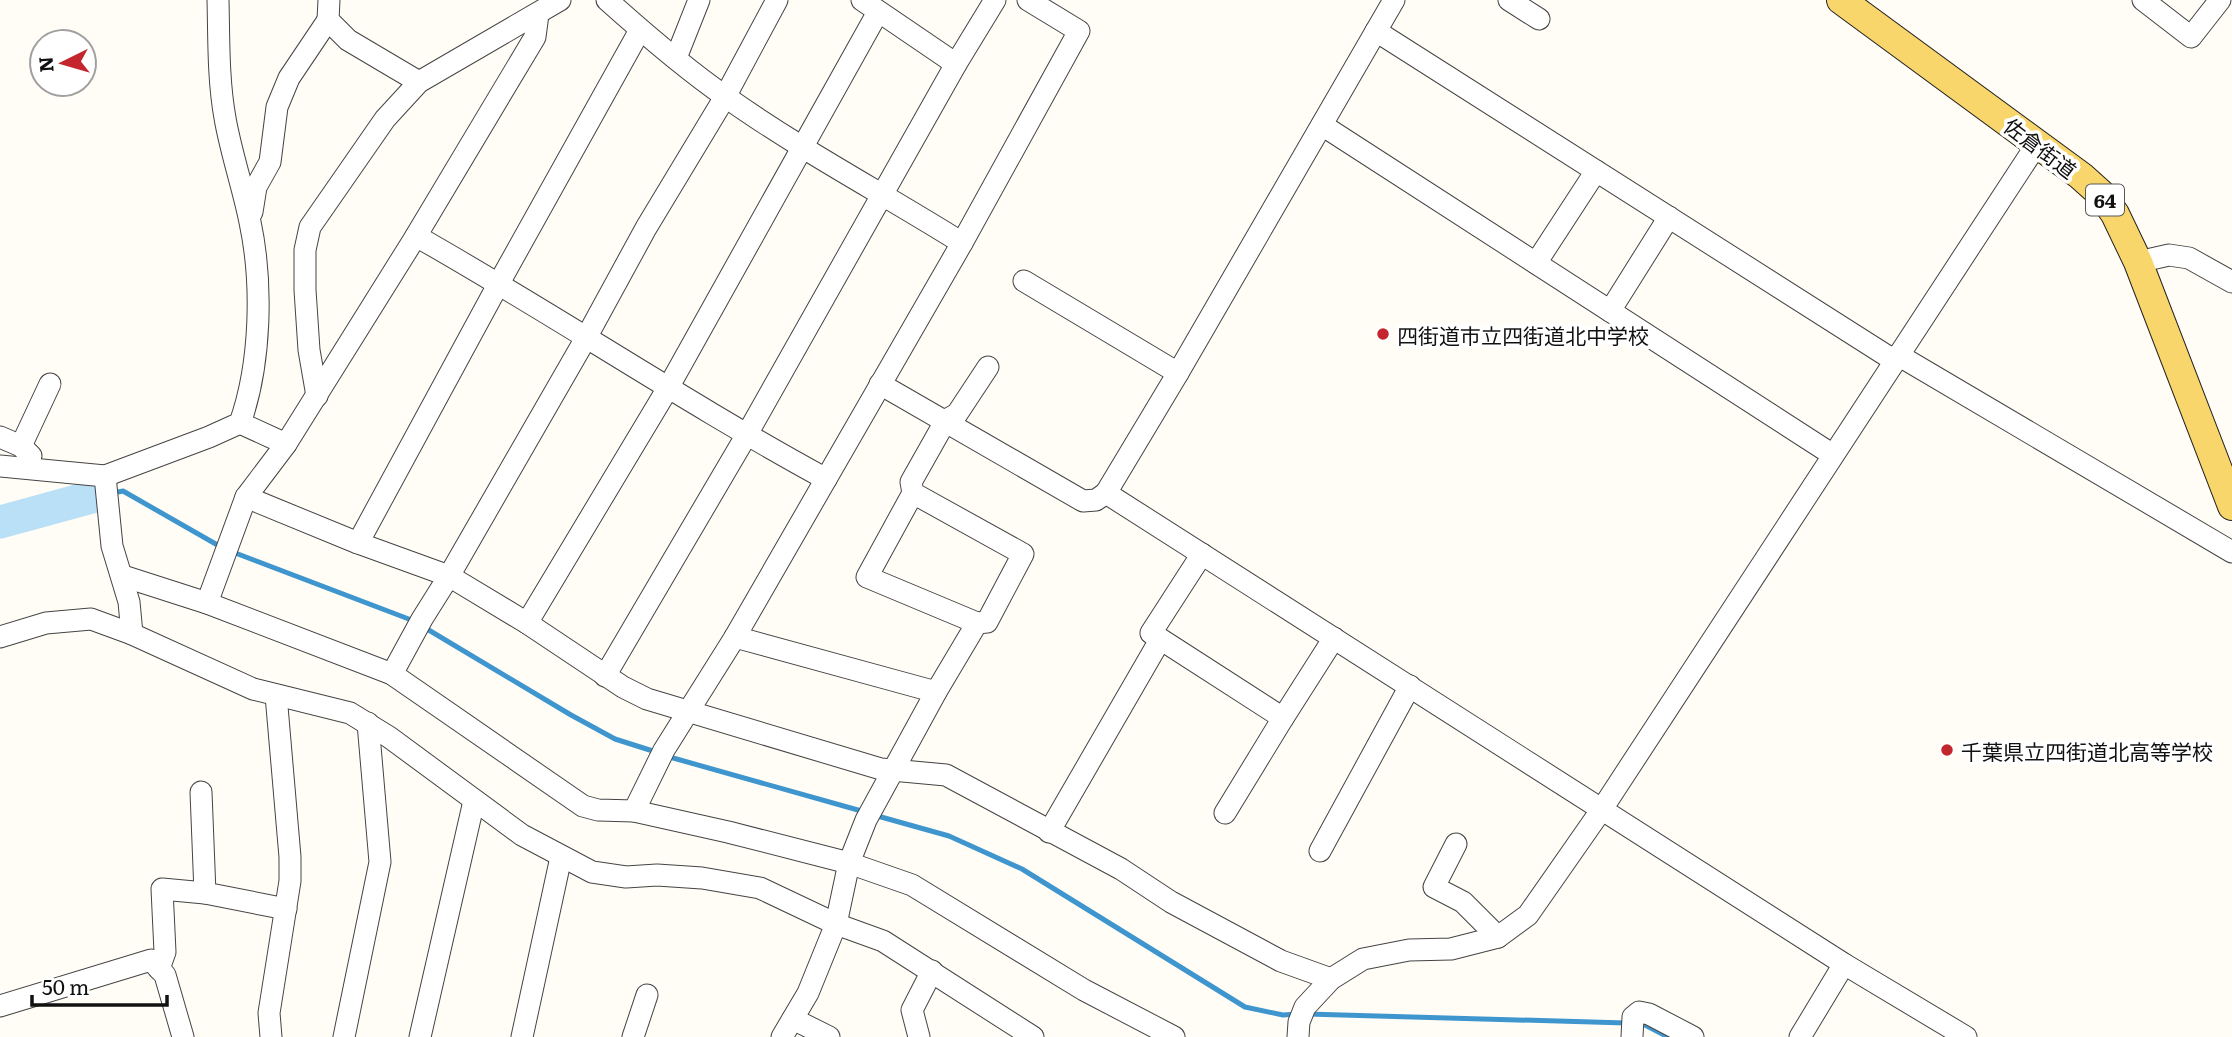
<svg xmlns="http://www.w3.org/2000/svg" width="2232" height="1037" font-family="Literata,'Noto Sans JP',serif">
	<rect width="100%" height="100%" fill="#fffdf5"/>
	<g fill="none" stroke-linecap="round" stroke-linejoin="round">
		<g stroke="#3f96cf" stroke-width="5">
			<path d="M113,493L123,491L221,547"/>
			<path d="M230,551L414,621"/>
			<path d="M422,626L571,715L615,739L656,752"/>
			<path d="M666,756L865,812"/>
			<path d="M874,815L949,836L1022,869L1245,1007L1283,1015L1297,1014"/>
			<path d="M1307,1014L1626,1023"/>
			<path d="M1636,1023L1643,1024L1668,1037"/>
		</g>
		<path stroke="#b9e0f7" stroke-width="33" d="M0,522L99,495"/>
		<defs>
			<g id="minor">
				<path d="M329,0L328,20L348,40L419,82"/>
				<path d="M607,0C645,34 684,68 726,97C802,151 884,194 962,243"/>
				<path d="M862,0L956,64"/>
				<path d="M1394,0L1178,373L1106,493L1844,964L1966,1037"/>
				<path d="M1509,0L1539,19"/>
				<path d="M2143,0L2191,37L2220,0"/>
				<path d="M1376,31L1895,361"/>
				<path d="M676,58L699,0"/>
				<path d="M1322,125L1833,455"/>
				<path d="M252,212L256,187L270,162L277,107L289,78L328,20"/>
				<path d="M416,236L535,37L538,14"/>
				<path d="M2138,262L2169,255L2189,258L2232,282"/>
				<path d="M1536,263L1596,171"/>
				<path d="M1024,281L1178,373"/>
				<path d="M1610,311L1669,217"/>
				<path d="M1898,355L2232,552"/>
				<path d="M880,384L1083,501L1096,500L1106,493"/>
				<path d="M317,396L309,350L305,290V250L310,227L385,119L419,82L560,0"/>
				<path d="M240,423L286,444"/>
				<path d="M0,437L21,446L31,456"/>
				<path d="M21,446L50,384"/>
				<path d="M0,466L105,476L112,546L129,602L132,634L253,689L350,713L389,737L522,835L592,872L626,877L657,875L702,878L760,888L836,924L883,941L1033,1037"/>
				<path d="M105,476L209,437L240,423C261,364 263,283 250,222C243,187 231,153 225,118C218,79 219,39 218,0"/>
				<path d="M913,493L867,577L977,623"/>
				<path d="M246,497L358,543L449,576L527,623L623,687L647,699L881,769L946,775L1121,869L1171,902L1281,961L1331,979"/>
				<path d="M358,543L499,283L640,30"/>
				<path d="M1202,554L1151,633L1283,718L1334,638"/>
				<path d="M123,576L207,603L392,674L583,806L598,810L634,811L728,832L849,863L912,885L1084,990L1174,1037"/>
				<path d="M207,603L246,497L286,444L416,236C554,314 686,403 826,479"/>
				<path d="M527,623L668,388L878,12"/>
				<path d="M0,637L46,623L91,619L132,634"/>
				<path d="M735,637L936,692"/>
				<path d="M392,674L422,619L449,576L586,338L646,228L725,97L777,0"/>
				<path d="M605,676L746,436L956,64L995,0"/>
				<path d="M201,792L205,893L286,909"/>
				<path d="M634,811L664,750L735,637L962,243L1079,31L1028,0"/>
				<path d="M1225,813L1283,718"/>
				<path d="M1049,832L1160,640"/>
				<path d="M1456,844L1434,887L1463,902L1498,937"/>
				<path d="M1320,851L1410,686"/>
				<path d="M159,969L165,952L162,889L205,893"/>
				<path d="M0,1006L151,960L165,975L183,1037"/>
				<path d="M793,1019L829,1037"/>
				<path d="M271,1037L269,1013L290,881V857L276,695"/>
				<path d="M344,1037L380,862L368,723"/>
				<path d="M420,1037L474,801"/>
				<path d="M522,1037L561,857"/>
				<path d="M633,1037L647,995"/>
				<path d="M782,1037L808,993L836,924L849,863L866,820L936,692L977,623L987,622L1023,554L913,493L911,482L946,420L957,414L988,367"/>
				<path d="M919,1037L912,1010L932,971"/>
				<path d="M1298,1037L1299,1022L1305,1007L1331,979L1363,959L1409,950L1451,949L1498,937L1528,915L1602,809L2037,144"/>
				<path d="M1632,1037L1633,1017L1639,1012L1649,1014L1693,1037"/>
				<path d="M1800,1037L1844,964"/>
			</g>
			<path id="major" d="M1841,0L2081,176L2101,194L2115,214L2138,262L2232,506"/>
		</defs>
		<use href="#minor" stroke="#444" stroke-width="23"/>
		<use href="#major" stroke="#222" stroke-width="30"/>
		<use href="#minor" stroke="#fff" stroke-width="21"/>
		<use href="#major" stroke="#f9d66b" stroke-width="28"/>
	</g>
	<g fill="#c4262e" stroke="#fff" stroke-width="2.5">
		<circle cx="1383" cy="334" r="7"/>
		<circle cx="1947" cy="750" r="7"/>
	</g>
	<g text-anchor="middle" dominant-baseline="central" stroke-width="7" stroke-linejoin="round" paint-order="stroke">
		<rect fill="#fff" stroke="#585858" stroke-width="2" x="2086" y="184.5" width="38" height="31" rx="5"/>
		<g font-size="19" font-weight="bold" fill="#111">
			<text x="2105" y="200">64</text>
		</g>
		<g font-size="21" fill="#111" stroke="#fff">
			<text transform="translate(2041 147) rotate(37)">佐倉街道</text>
		</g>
		<g font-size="21" fill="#111" stroke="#fff" text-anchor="start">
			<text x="1397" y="334">四街道市立四街道北中学校</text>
			<text x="1961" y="750">千葉県立四街道北高等学校</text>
		</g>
	</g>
	<g transform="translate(63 63) rotate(265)"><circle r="33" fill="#ffffff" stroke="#a0a0a0" stroke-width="2"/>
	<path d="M0-5L12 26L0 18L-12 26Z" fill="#c4262e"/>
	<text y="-10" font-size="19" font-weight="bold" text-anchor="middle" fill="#111111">N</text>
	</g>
	<path d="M32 995v10h135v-10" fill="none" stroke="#111111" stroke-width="3.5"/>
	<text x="42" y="995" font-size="21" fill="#111111" stroke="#ffffff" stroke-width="5" paint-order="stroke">50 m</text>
</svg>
